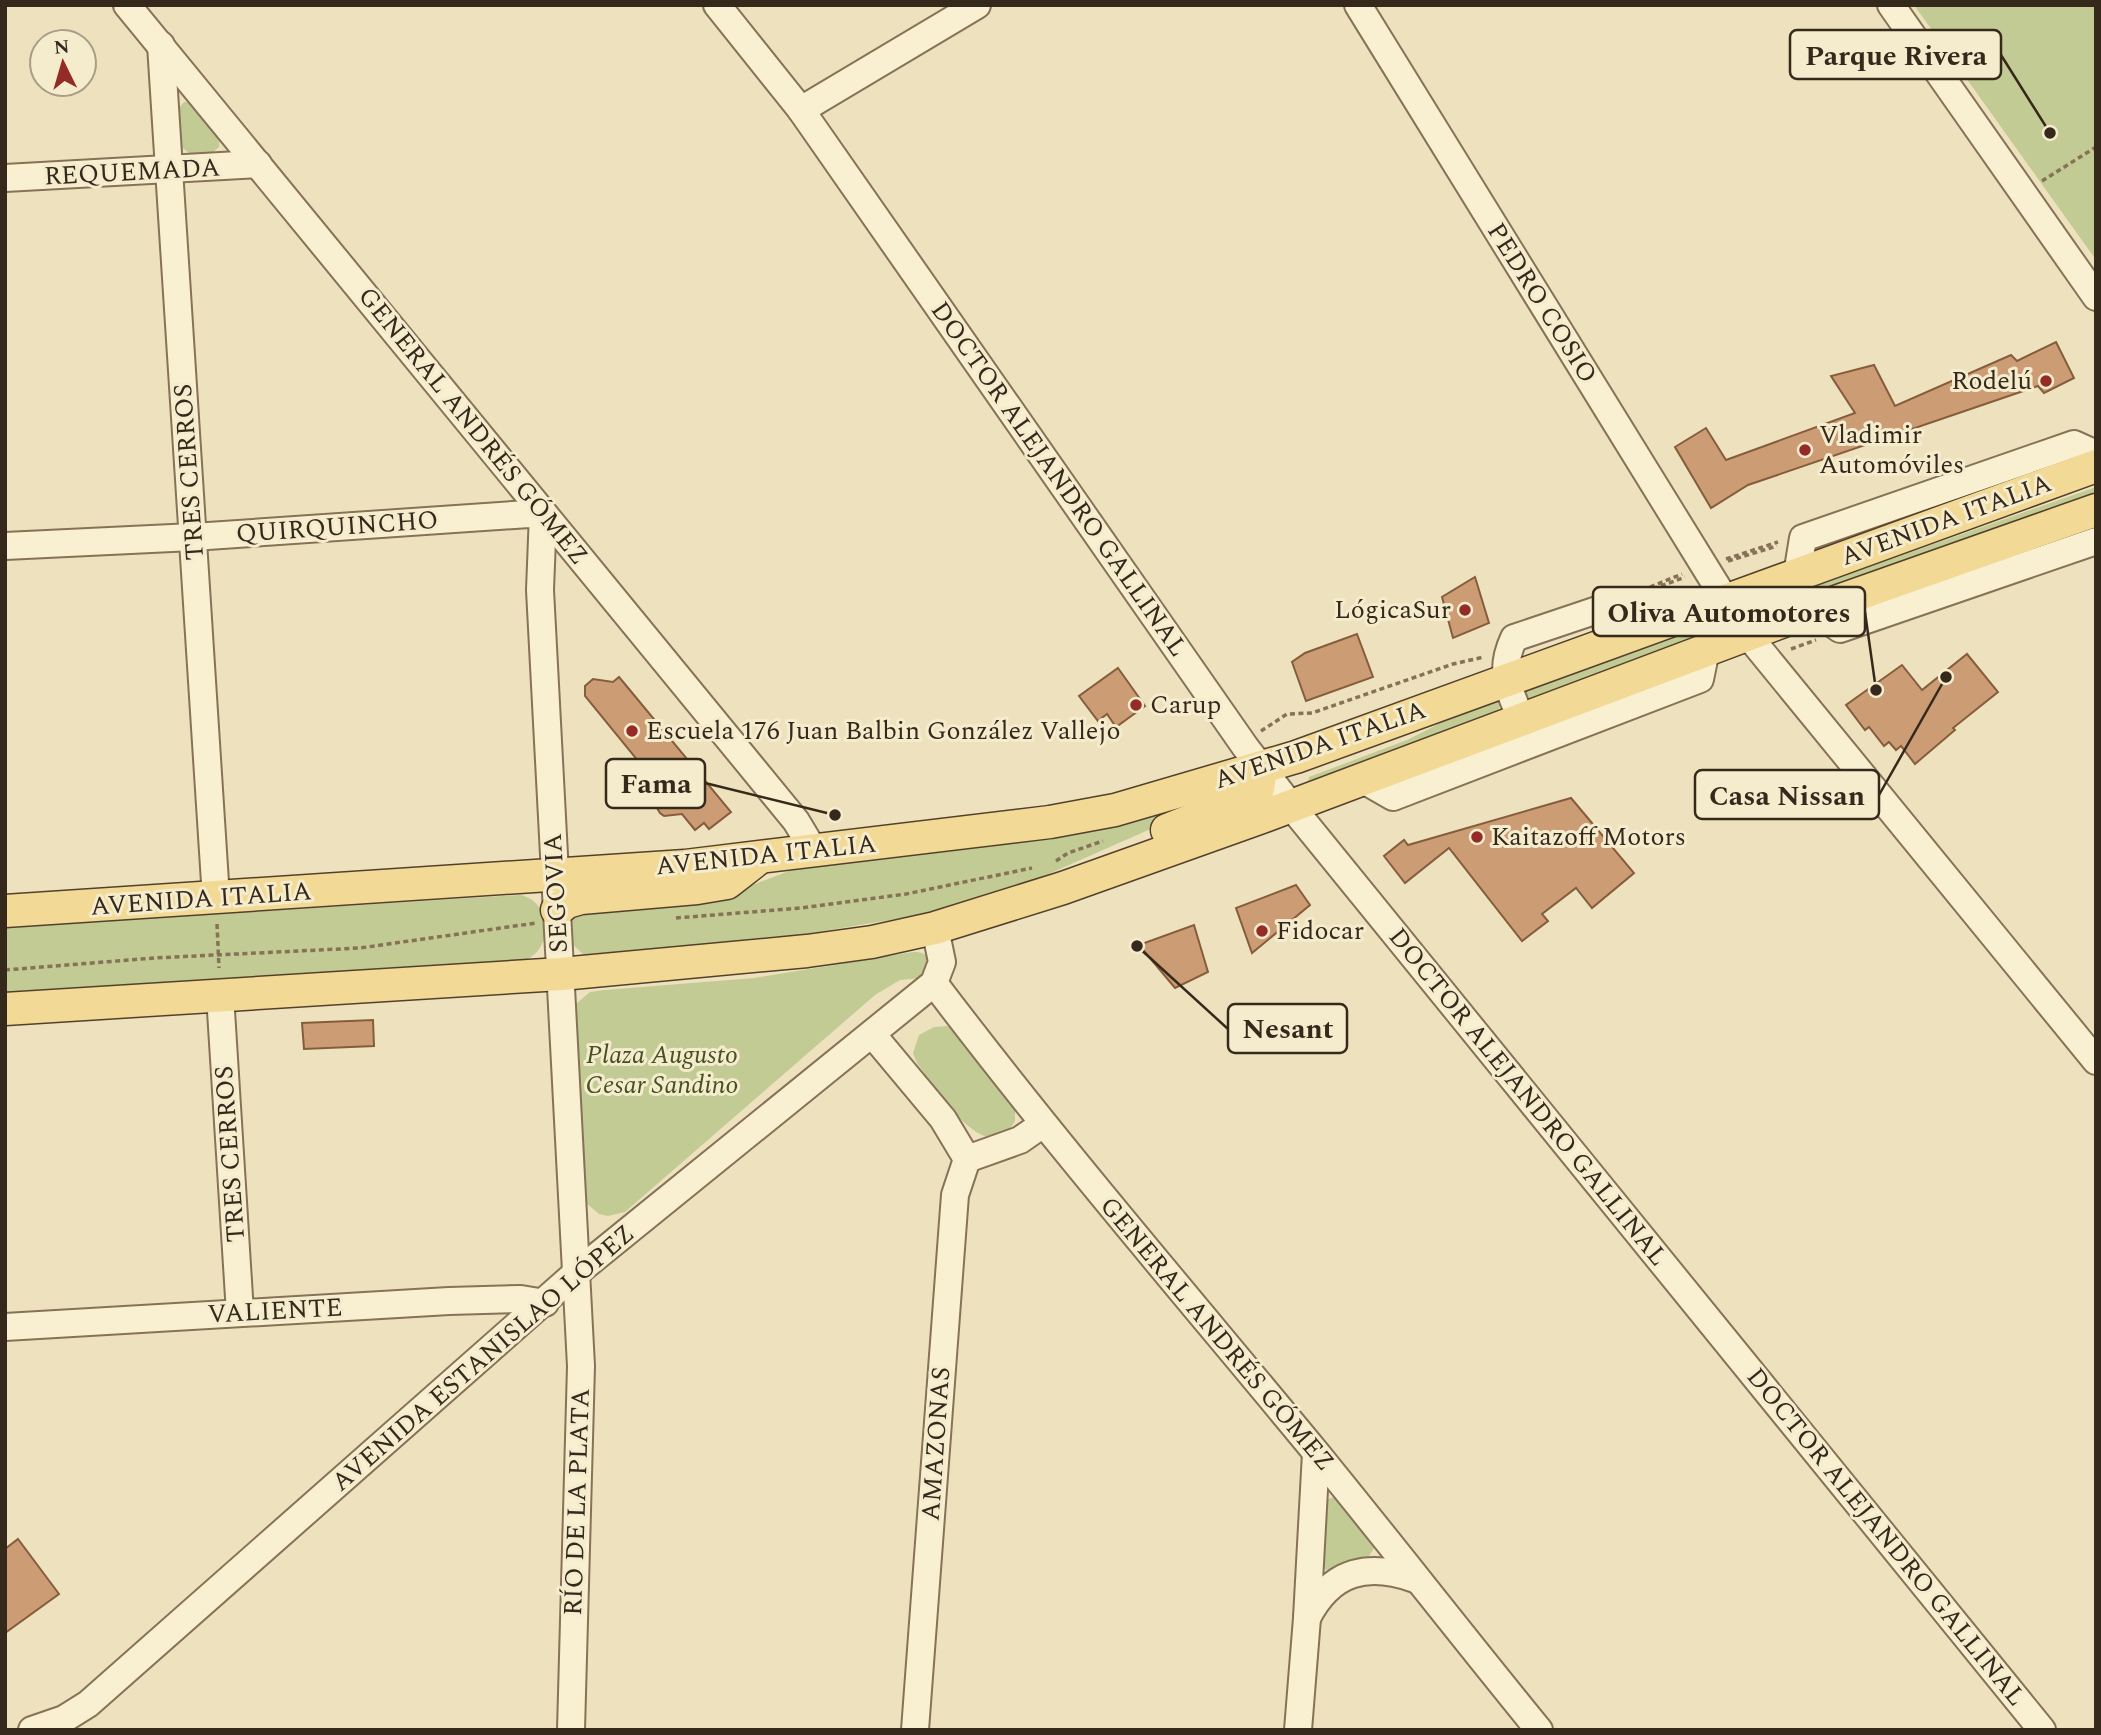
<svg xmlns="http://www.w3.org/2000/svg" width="2101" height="1735" font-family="Spectral,serif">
	<rect width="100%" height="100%" fill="#eee2be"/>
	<g fill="#c2cb93">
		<path d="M1914,5H2096V260Z"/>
		<path d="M184,102H193L220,136L219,147L212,153L192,155L181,147L178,109Z"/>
		<path d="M2096,487V497L1735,622L1528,701L1520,690Z"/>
		<path d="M1496,700L1500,705L1498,712L1308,781L1309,777L1407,740L1466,710Z"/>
		<path d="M1213,796L1171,820L1026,884L926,914L758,942L598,957L585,956L572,944L570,917L574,913L731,893L789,871Z"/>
		<path d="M520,895C553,901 554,952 522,961L5,993V927Z"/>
		<path d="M913,952C924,952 928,954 930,965L922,978L900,980L875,995L625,1212L608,1216L599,1214L586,1203L576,1004L590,992L604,990L754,978Z"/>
		<path d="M947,1026L956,1031L1015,1105V1121C987,1174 934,1085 917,1063L913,1053L919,1035L934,1027Z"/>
		<path d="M1334,1497L1374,1548L1368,1558L1330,1570L1321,1569L1323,1501Z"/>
	</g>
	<g fill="#cc9d74" stroke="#855d3d" stroke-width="2">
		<path d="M2056,342L2074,378L2044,393L2038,386L1748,485L1711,508L1675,447L1706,428L1726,460L1855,413L1831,376L1874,365L1895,406L2011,355L2017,361Z"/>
		<path d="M1475,577L1489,623L1453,638L1442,597Z"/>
		<path d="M1357,634L1373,677L1306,701L1292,662L1305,653Z"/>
		<path d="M1967,654L1998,692L1953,728L1955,730L1915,764L1901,746L1896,750L1889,742L1884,746L1869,727L1865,730L1846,705L1902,665L1922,690Z"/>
		<path d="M1118,668L1145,706L1116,727L1107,714L1098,721L1079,696Z"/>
		<path d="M619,677L731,812L709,829L704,823L695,830L682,814L664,816L660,813L657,808L661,789L585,696V686L593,679L613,682Z"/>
		<path d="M1571,798L1634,873L1592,908L1576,888L1542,914L1548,921L1522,941L1449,848L1405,883L1384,856L1404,840L1408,845Z"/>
		<path d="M1296,885L1310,905L1252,953L1236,908Z"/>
		<path d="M1194,925L1208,972L1175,988L1139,945Z"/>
		<path d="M373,1020L374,1046L304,1049L302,1023Z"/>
		<path d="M18,1539L59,1594L5,1633V1549Z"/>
	</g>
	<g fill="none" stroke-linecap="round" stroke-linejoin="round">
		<defs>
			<g id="minor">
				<path d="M127,5L796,821L814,851"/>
				<path d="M717,5L801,110L1246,748L1291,806L2042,1730"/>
				<path d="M1358,5L1726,601"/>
				<path d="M1891,5L2096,297"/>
				<path d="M161,45L216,898"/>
				<path d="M801,110L977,5"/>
				<path d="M5,178L258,164"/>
				<path d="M5,546L193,537L543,513L540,590L581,1366L571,1730"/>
				<path d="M1797,575L1803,538L2074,444L2096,454"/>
				<path d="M1813,610L1840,629L2096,541"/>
				<path d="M1747,634L2096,1061"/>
				<path d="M1522,721C1509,689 1498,672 1514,638L1621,602L1637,606L1664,625"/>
				<path d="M1360,778L1393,797L1700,679L1706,650"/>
				<path d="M934,983C1055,1143 1186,1295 1314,1450C1390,1543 1463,1637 1539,1730"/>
				<path d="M220,995L240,1313"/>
				<path d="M872,1034L943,1119L967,1159L955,1195L915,1730"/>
				<path d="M967,1159L1020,1140L1043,1124"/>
				<path d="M5,1327L449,1301L521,1299L545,1303"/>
				<path d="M1316,1453L1307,1618C1331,1571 1367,1562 1415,1579"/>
				<path d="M32,1730L64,1719L88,1704L575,1274L934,983L942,962L935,928"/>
				<path d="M1298,1730L1307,1618"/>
			</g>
			<g id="major">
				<path d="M1167,830L1247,798L1258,789L1261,768"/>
				<path d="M557,910L567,902L581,898L697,888L727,883L759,858"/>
				<path d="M5,911L685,866L1050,822L1115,810L1296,757L2096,466"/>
				<path d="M5,1009L561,974L807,951L872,942L935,928L1063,888L1262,817L1813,610L2096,510"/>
			</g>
		</defs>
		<use href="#minor" stroke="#867257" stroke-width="30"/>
		<use href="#major" stroke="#53402c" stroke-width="35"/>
		<g stroke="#867257" stroke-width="3.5" stroke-dasharray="5 3.5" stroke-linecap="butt">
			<path d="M2042,181L2096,147"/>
			<path d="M1726,559L1778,542"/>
			<path d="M1728,561L1777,546"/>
			<path d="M1650,587L1682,574"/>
			<path d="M1653,589L1685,577"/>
			<path d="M1791,649L1816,640"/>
			<path d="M1261,731L1287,714L1312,713L1453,664L1484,657"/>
			<path d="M1056,861L1068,853L1103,841"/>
			<path d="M676,918L801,908L906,894L1032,868"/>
			<path d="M217,924L219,968"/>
			<path d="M5,970L154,958L360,948L536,923"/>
		</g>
		<use href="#minor" stroke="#f9efd1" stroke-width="26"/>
		<use href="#major" stroke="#f2d995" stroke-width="32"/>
	</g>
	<g fill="#952b27" stroke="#f5ecce" stroke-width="2.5">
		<circle cx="2046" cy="381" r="7"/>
		<circle cx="1805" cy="450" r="7"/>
		<circle cx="1465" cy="610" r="7"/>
		<circle cx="1136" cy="705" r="7"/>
		<circle cx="632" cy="731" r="7"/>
		<circle cx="1477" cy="837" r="7"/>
		<circle cx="1262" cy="931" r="7"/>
	</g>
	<g text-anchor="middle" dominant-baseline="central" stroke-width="6" stroke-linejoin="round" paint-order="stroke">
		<g font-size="26" fill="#35291c" stroke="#f5ecce">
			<text transform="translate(132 172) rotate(-3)">REQUEMADA</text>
			<text transform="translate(1542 303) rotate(58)">PEDRO COSIO</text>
			<text transform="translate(473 426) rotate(51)">GENERAL ANDRÉS GÓMEZ</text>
			<text transform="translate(189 472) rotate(-94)">TRES CERROS</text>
			<text transform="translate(1059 479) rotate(55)">DOCTOR ALEJANDRO GALLINAL</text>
			<text transform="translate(1946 520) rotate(-20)">AVENIDA ITALIA</text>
			<text transform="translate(337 527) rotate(-4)">QUIRQUINCHO</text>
			<text transform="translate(1320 745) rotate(-19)">AVENIDA ITALIA</text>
			<text transform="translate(766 855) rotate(-6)">AVENIDA ITALIA</text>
			<text transform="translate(556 893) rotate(-93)">SEGOVIA</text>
			<text transform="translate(201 899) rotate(-4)">AVENIDA ITALIA</text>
			<text transform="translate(1528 1097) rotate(51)">DOCTOR ALEJANDRO GALLINAL</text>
			<text transform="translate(230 1154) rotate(-94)">TRES CERROS</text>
			<text transform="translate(275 1311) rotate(-3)">VALIENTE</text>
			<text transform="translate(1217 1334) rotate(50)">GENERAL ANDRÉS GÓMEZ</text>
			<text transform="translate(483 1358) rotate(-41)">AVENIDA ESTANISLAO LÓPEZ</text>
			<text transform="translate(936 1444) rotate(-86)">AMAZONAS</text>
			<text transform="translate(577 1502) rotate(-88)">RÍO DE LA PLATA</text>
			<text transform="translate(1886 1537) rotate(51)">DOCTOR ALEJANDRO GALLINAL</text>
		</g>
		<g font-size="26" fill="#35291c" stroke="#f5ecce" text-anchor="start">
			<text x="2032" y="381" text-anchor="end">Rodelú</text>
			<text x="1819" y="435">Vladimir<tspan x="1819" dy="30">Automóviles</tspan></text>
			<text x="1451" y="610" text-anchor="end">LógicaSur</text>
			<text x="1150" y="705">Carup</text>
			<text x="646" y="731">Escuela 176 Juan Balbin González Vallejo</text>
			<text x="1491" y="837">Kaitazoff Motors</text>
			<text x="1276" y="931">Fidocar</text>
		</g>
		<g font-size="26" font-style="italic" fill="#445222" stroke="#f5ecce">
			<text x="662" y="1055">Plaza Augusto<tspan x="662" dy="30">Cesar Sandino</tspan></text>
		</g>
	</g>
	<path fill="none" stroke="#35291c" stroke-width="2.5" d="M2050 133L2001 55M1876 690L1865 612M835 815L705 783M1946 677L1879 795M1137 946L1228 1029"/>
	<g fill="#35291c" stroke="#f5ecce" stroke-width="2.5">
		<circle cx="2050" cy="133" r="7"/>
		<circle cx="1876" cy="690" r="7"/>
		<circle cx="835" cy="815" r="7"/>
		<circle cx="1946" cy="677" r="7"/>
		<circle cx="1137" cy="946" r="7"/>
	</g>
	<g fill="#f5ecce" stroke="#35291c" stroke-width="2.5">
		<rect x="1790" y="30" width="211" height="49" rx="7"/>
		<rect x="1593" y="587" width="272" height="49" rx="7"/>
		<rect x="606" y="759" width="99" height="49" rx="7"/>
		<rect x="1695" y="770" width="184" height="49" rx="7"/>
		<rect x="1228" y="1004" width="119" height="49" rx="7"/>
	</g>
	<g font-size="28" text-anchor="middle" font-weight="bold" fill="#35291c">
		<text x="1896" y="65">Parque Rivera</text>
		<text x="1729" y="622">Oliva Automotores</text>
		<text x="656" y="793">Fama</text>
		<text x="1787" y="805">Casa Nissan</text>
		<text x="1288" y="1038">Nesant</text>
	</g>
	<rect width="2101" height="1735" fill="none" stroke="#35291c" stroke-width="14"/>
	<g transform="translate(63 63) rotate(355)"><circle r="33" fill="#f5ecce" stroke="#a89e87" stroke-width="2"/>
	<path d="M0-5L12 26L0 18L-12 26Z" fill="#952b27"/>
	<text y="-10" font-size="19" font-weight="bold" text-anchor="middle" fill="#35291c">N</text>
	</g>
</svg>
